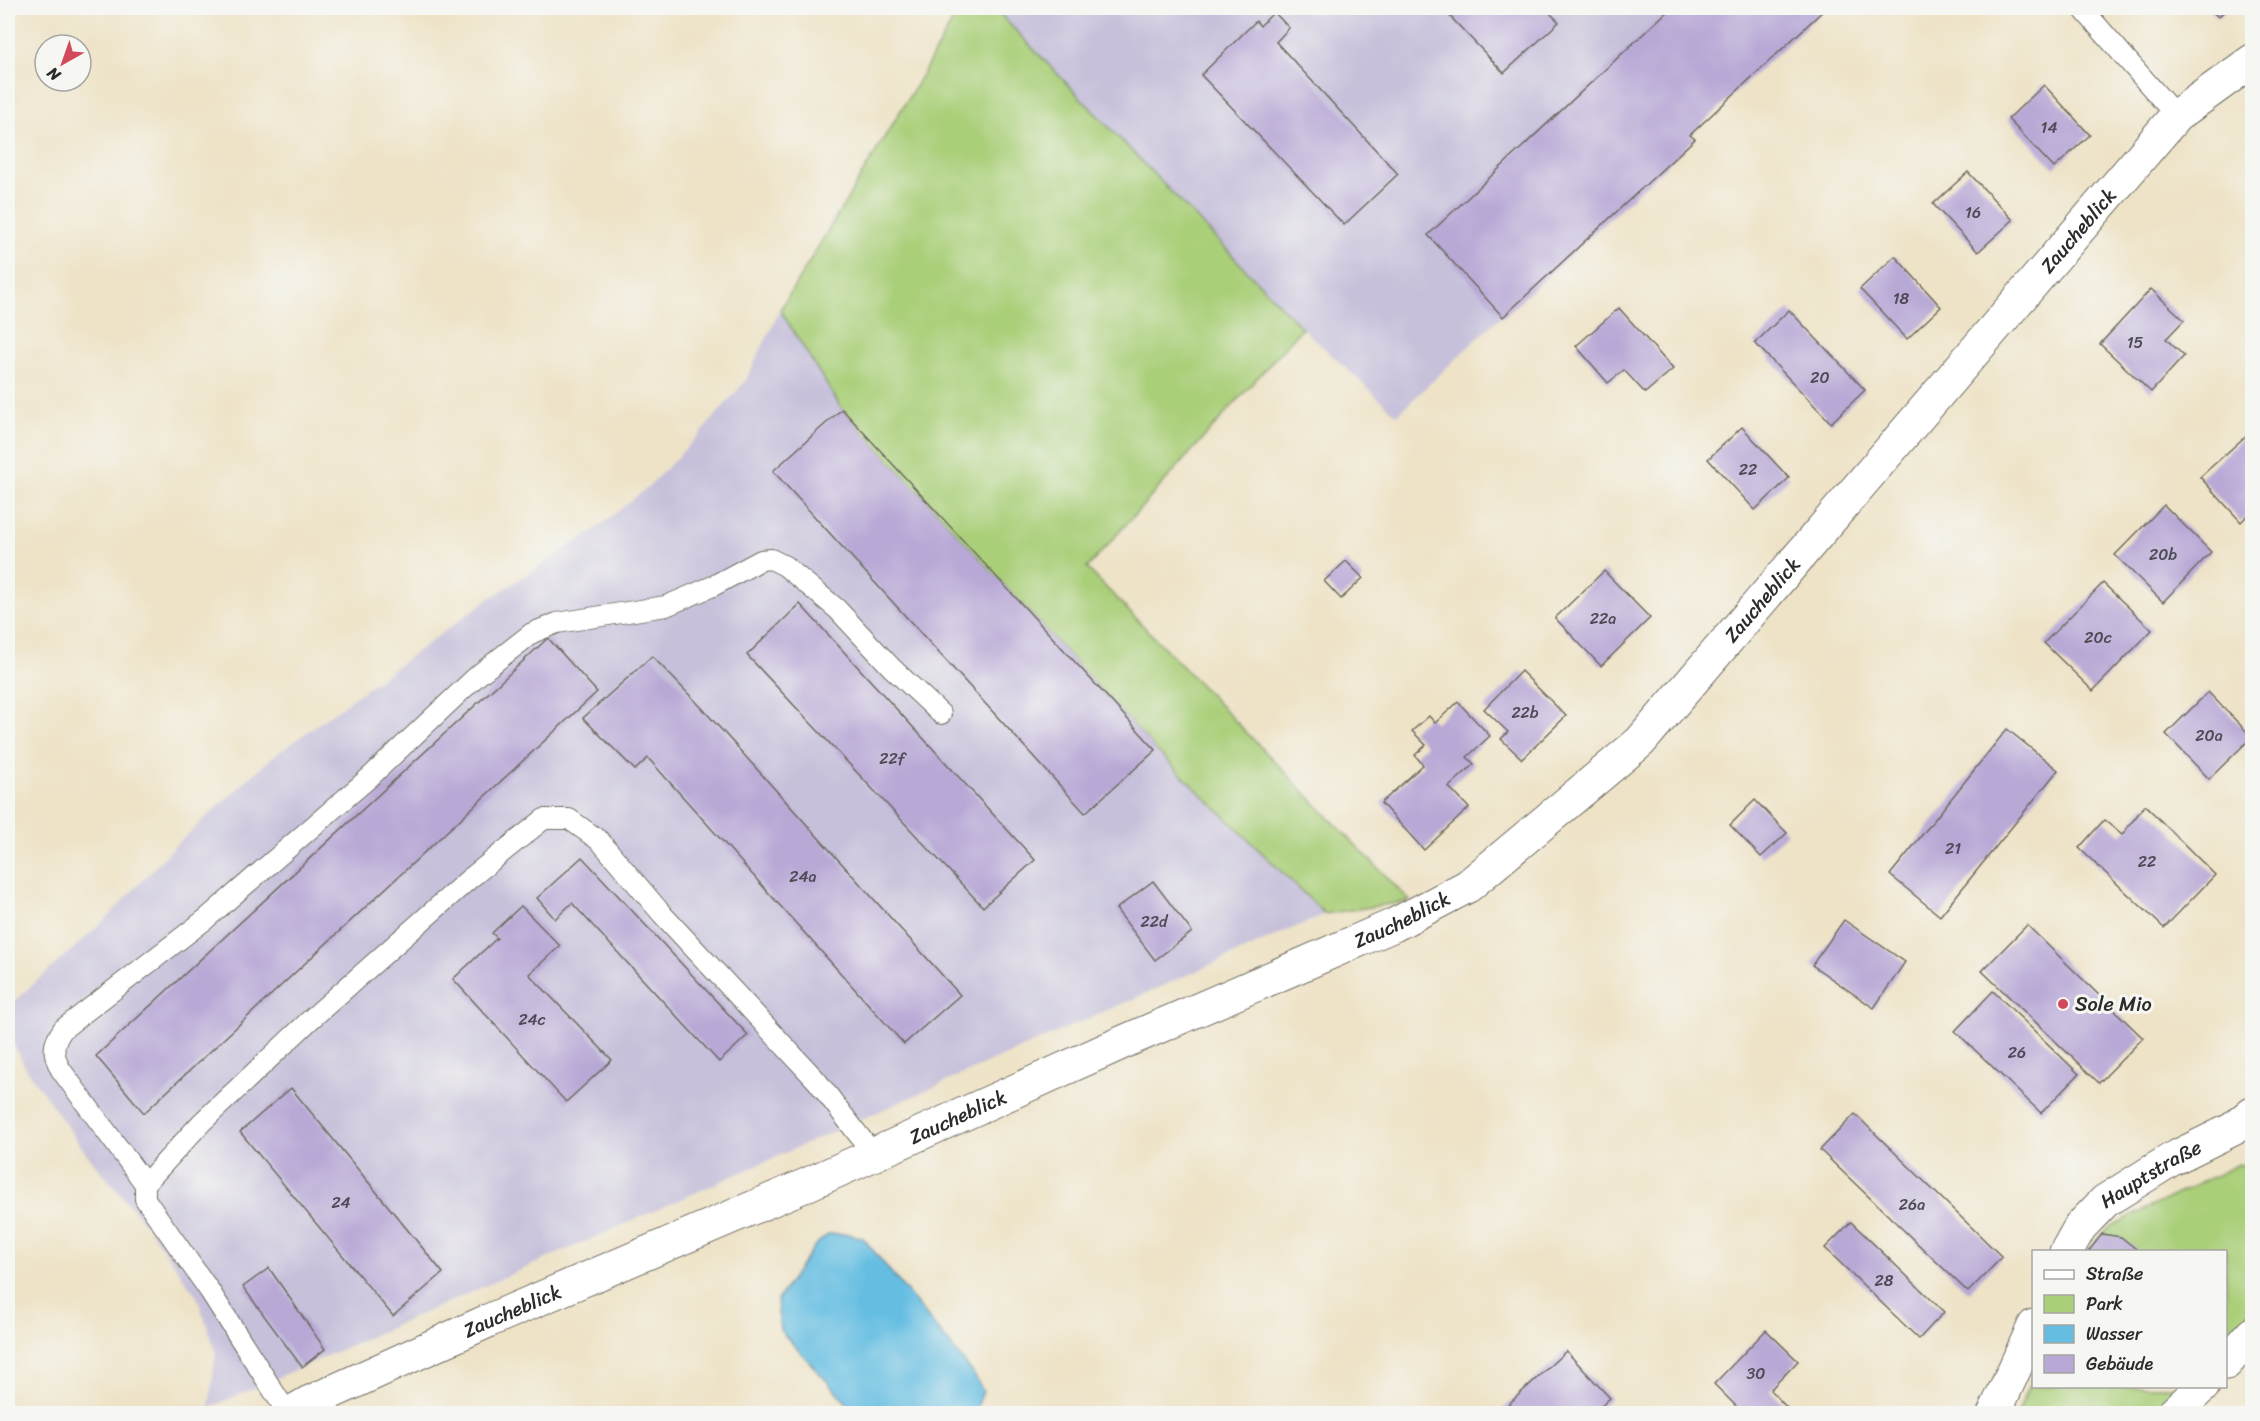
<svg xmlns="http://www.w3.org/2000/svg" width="2260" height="1421" font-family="Sriracha,sans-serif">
	<rect width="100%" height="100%" fill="#f6f6f2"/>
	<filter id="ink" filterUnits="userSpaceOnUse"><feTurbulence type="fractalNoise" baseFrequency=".0167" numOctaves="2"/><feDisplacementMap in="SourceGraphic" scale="12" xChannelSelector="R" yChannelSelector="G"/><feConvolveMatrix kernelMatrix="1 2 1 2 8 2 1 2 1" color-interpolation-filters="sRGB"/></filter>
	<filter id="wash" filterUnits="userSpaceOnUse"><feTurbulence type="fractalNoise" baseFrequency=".008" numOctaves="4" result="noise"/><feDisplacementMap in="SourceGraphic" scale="24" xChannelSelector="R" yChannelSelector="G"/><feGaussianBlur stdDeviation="1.35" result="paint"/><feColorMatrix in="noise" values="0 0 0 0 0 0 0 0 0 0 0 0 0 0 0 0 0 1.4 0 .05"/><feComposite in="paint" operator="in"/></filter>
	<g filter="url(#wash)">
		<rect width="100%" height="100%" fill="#eee3c7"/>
		<g fill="#c6c0da">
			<path d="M994,8H1824L1397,415L1302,328Z"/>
			<path d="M780,310L842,409L1156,750L1325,914L209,1408L216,1352L197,1297L147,1226L85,1152L27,1070L9,1036L11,1004L106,919L174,847L270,759L483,603L595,530L649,486L700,434L746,380Z"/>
		</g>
		<g fill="#aacf79" stroke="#6a7d52" stroke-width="1.5">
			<path d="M960,8H994L1302,328L1087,568L1410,901L1325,914L1156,750L842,409L780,310L915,87Z"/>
			<path d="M2239,1164L2252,1169V1304L2244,1321L2226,1343V1252H2091L2095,1242L2111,1226Z"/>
			<path d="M2033,1376L2034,1386L2183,1387L2154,1413L2016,1414Z"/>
		</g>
		<path fill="#65bee2" stroke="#487486" stroke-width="1.5" d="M829,1234H848L863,1238L973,1373L983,1391L975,1413H856L780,1330L777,1301L815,1245Z"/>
		<g id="blocks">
			<g fill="#b8a8d6">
				<path d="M1442,8H1545L1559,22L1504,73Z"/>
				<path d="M1671,8H1826L1690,135L1695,139L1503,317L1428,235Z"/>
				<path d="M2209,8H2228L2218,17Z"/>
				<path d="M1274,12L1289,28L1276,42L1398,174L1344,225L1201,75L1256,21L1260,26Z"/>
				<path d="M2044,85L2090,135L2054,168L2008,119Z"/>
				<path d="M1968,172L2013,220L1978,252L1933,204Z"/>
				<path d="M1895,256L1941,307L1907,339L1860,289Z"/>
				<path d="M2151,289L2184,320L2166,339L2184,356L2151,392L2100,344Z"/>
				<path d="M1619,308L1673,369L1645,393L1624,370L1608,383L1576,346Z"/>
				<path d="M1789,310L1865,390L1831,423L1755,343Z"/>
				<path d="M842,409L1156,750L1085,813L773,471Z"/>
				<path d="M1742,427L1789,478L1755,510L1708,459Z"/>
				<path d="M2249,433L2252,436V511L2241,522L2200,477Z"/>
				<path d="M2164,505L2211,552L2163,602L2115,555Z"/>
				<path d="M1346,561L1363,578L1341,599L1324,581Z"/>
				<path d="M1604,571L1650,618L1601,666L1555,618Z"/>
				<path d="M2103,583L2152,630L2093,691L2044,643Z"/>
				<path d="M800,604L1035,860L983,907L747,655Z"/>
				<path d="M548,638L597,692L144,1113L96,1056Z"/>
				<path d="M652,656L701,707L960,995L904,1044L648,758L635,770L583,718Z"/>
				<path d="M1521,671L1566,716L1522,759L1501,739L1508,732L1484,709Z"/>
				<path d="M2208,692L2252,737L2209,779L2166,734Z"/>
				<path d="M1458,702L1490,736L1467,757L1474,764L1449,787L1469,808L1424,850L1381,803L1423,765L1415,755L1426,745L1412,731L1429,716L1435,723Z"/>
				<path d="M2007,729L2058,770L1940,916L1890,875Z"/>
				<path d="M1755,800L1787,833L1761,857L1730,825Z"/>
				<path d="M2145,805L2215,875L2164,928L2079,848L2104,820L2122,835Z"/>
				<path d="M582,857L748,1035L719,1062L572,903L555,919L537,898Z"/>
				<path d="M1153,881L1192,932L1155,960L1116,909Z"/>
				<path d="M521,906L560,946L529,974L612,1060L566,1102L453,979L497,938L492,933Z"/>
				<path d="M1844,920L1905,962L1874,1008L1812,965Z"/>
				<path d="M2027,925L2143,1038L2099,1083L1982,971Z"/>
				<path d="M1993,991L2079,1074L2041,1113L1955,1031Z"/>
				<path d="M291,1088L443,1273L393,1316L240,1132Z"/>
				<path d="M1855,1114L2002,1257L1968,1292L1820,1150Z"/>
				<path d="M1851,1222L1944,1312L1919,1339L1825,1248Z"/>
				<path d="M2102,1234L2121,1237L2140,1252H2088Z"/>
				<path d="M269,1268L325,1349L302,1367L243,1287Z"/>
				<path d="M1766,1330L1798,1361L1770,1390L1793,1414H1744L1714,1384Z"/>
				<path d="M1566,1351L1610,1398L1593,1414H1498Z"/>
			</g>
		</g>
	</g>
	<g filter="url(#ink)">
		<use href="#blocks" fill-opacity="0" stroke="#6f6b62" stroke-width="1.5"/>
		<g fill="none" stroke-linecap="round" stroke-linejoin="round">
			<defs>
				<g id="service">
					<path d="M2082,8L2176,116"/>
					<path d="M145,1184L61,1070C52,1053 52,1045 63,1029L206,919L370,777L477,676L532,633L557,623L666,606L713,586L761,560L771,559L785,566L837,609L891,667L941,714"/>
					<path d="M288,1414L209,1290L145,1199V1184L201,1123L310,1020L468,880L544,819H569L600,841L662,914L817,1081L874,1155"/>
				</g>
				<g id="minor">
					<path id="s1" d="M289,1414L308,1403L490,1320L806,1185L1128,1040L1394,925L1468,886L1640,742L2176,116L2252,61"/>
				</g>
				<g id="secondary">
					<path id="s2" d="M2066,1252L2080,1227L2105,1201L2172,1159L2233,1129L2252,1113"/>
					<path d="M2226,1363L2252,1334"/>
					<path d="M1994,1414L2034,1326"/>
					<path d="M2173,1414L2203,1386"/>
				</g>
			</defs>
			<use href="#service" stroke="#6f6b62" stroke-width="22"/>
			<use href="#minor" stroke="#6f6b62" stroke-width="35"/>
			<use href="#secondary" stroke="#6f6b62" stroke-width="35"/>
			<use href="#service" stroke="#fff" stroke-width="20"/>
			<use href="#minor" stroke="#fff" stroke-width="33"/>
			<use href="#secondary" stroke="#fff" stroke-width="33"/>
		</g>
	</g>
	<circle fill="#d1495b" stroke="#f6f6f2" stroke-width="2" cx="2063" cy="1004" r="6"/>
	<g text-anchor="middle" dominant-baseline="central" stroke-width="6" stroke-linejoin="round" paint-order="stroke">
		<g font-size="16" fill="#4e4a56">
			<text x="2049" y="127">14</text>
			<text x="1973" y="212">16</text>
			<text x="1901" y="298">18</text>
			<text x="2135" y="342">15</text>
			<text x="1820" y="377">20</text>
			<text x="1748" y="469">22</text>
			<text x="2163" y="554">20b</text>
			<text x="1603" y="618">22a</text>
			<text x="2098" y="637">20c</text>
			<text x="1525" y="712">22b</text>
			<text x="2209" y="735">20a</text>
			<text x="892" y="758">22f</text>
			<text x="1953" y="848">21</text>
			<text x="2147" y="861">22</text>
			<text x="803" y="876">24a</text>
			<text x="1154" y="921">22d</text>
			<text x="532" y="1019">24c</text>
			<text x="2017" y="1052">26</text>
			<text x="341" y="1202">24</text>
			<text x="1912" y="1204">26a</text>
			<text x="1884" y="1280">28</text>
			<text x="1756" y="1373">30</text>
		</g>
		<g font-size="20" fill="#2b2b2b" stroke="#f6f6f2">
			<text stroke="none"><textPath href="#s1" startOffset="2190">Zaucheblick</textPath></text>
			<text stroke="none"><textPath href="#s1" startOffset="1704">Zaucheblick</textPath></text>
			<text stroke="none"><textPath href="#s1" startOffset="1218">Zaucheblick</textPath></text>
			<text stroke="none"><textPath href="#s1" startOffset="732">Zaucheblick</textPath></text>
			<text stroke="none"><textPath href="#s2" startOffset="118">Hauptstraße</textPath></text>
			<text stroke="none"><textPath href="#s1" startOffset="246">Zaucheblick</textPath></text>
		</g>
		<g font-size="20" fill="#2b2b2b" stroke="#f6f6f2" text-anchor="start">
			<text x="2075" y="1004">Sole Mio</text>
		</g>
	</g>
	<rect width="2260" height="1421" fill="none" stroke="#f6f6f2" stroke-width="30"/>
	<rect x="2032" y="1250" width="195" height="138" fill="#f6f6f2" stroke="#a5a5a2" stroke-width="1.5"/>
	<rect x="2044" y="1270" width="30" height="9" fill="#ffffff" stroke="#a5a5a2" stroke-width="1.5"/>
	<text x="2086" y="1280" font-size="18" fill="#2b2b2b">Straße</text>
	<rect x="2044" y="1295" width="30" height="18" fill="#aacf79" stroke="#a5a5a2" stroke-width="1.5"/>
	<text x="2086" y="1310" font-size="18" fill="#2b2b2b">Park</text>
	<rect x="2044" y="1325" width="30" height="18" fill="#65bee2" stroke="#a5a5a2" stroke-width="1.5"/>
	<text x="2086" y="1340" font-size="18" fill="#2b2b2b">Wasser</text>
	<rect x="2044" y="1355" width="30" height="18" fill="#b8a8d6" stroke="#a5a5a2" stroke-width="1.5"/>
	<text x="2086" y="1370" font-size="18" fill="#2b2b2b">Gebäude</text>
	<g transform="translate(63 63) rotate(220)"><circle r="28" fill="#f6f6f2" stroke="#a5a5a2" stroke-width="1.5"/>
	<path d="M0-4.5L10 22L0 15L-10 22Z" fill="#d1495b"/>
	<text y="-9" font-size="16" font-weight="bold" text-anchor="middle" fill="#2b2b2b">N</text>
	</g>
</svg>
